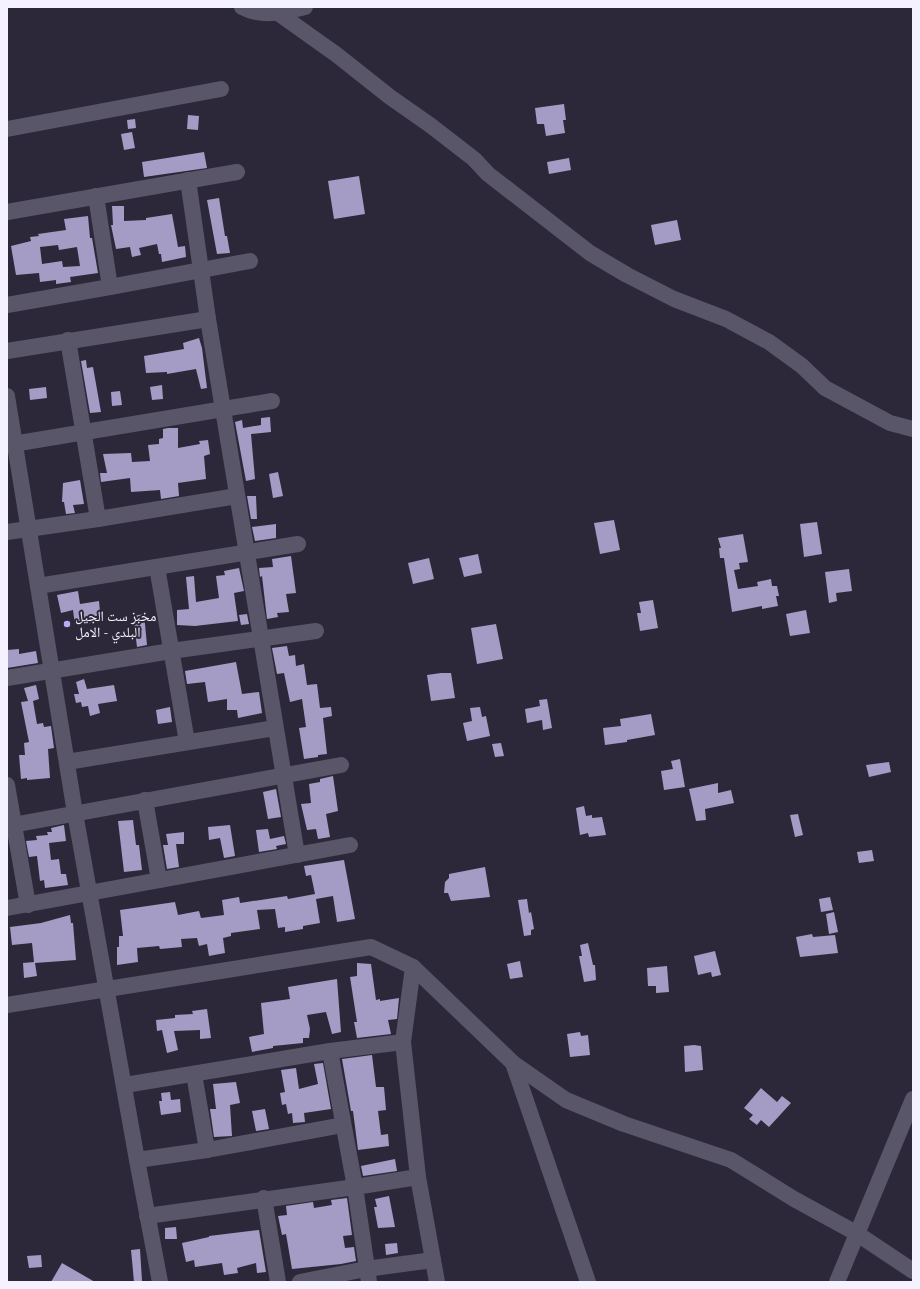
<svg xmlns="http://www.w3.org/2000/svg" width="920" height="1289" font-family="'Zilla Slab','Noto Naskh Arabic',serif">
	<rect width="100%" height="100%" fill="#2c2839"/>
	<g fill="#a49cc5" fill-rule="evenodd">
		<path d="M564,104L566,120H563L565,133L546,136L544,124H537L535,108Z"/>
		<path d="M188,115L199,116L198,130L187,129Z"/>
		<path d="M135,119L136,128L128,129L127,120Z"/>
		<path d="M132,132L135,148L124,150L121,134Z"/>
		<path d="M204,152L207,168L144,177L142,162Z"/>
		<path d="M569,158L571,170L549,174L547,162Z"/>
		<path d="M359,176L365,214L334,219L328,181Z"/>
		<path d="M219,198L225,236H227L230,253L217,254L207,200Z"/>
		<path d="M112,206H124V221L146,220V218L172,214L178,247L185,246L186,257L162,262L161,254H159L157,244L139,248L141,255L132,257L130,247L116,249L111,225H113Z"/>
		<path d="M88,216L90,238H92L98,273L70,277L71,282L56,284V280L40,282L39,273L16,275L11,246L31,241L30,237L39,236L38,234L66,230L64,219ZM58,245L59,250L77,247L80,266L63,267L62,261L42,264L40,247Z"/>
		<path d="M677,220L681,240L655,245L651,225Z"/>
		<path d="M199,338L202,348L207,388L201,389L196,369L167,374V372L146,373L144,356L184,349L183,343Z"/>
		<path d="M86,360L87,368L93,367L101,412L90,413L81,361Z"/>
		<path d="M162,385L163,399L152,400L150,387Z"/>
		<path d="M46,387L47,398L30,400L29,389Z"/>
		<path d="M120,391L122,405L112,406L111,392Z"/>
		<path d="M270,417L271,432L251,434L255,479L246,481L235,422L242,420L243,428L261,425V418Z"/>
		<path d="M168,428H178V448L200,444L199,441L208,440L210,454L204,456L206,479L178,483L179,496L161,499L160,490L131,492L130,478L101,482L100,473H107L103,454L131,453L132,462L150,461L148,445L159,444V439L163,438V429Z"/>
		<path d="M278,472L283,496L273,498L269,474Z"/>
		<path d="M80,480L84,504L73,505L75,513L66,514L64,502H62L63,483Z"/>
		<path d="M247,496H256L257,519H251Z"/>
		<path d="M614,520L620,550L600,554L594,523Z"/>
		<path d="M817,522L822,554L804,557L800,524Z"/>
		<path d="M276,524V538L255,541L252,527Z"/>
		<path d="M743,534L748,562L739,563L740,569L734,570L738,589L758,586L757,582L771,579L772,586H777L779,596H776L778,606L762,609V606L732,612L724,558H720L719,548H721L718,538Z"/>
		<path d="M478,554L482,573L464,577L459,558Z"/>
		<path d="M291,556L296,593L286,594L289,612L277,613L278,617L267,619L262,576L260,577L259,568L273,567L272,559Z"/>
		<path d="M429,558L434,579L413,584L408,563Z"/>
		<path d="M239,568L244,591L234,593L238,621L195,626L177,625V610L189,609L186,577L194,576L196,602L219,598L216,576L225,575L224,571Z"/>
		<path d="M849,569L852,591L836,593L837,601L829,603L825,572Z"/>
		<path d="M78,591L80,604L99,601L101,622L75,625L73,610L61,613L57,595Z"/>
		<path d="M653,600L658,628L640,631L637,613H641L639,602Z"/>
		<path d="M806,610L810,633L790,636L786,614Z"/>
		<path d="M144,614L147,645L137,647L133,616Z"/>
		<path d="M247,614L249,624L241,625L239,615Z"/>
		<path d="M496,624L503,659L477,664L471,628Z"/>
		<path d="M287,646L289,656L295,655L296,666L304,664L307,685L317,684L320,708L331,707L332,716L323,718L327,754L318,755V757L304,759L299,728L306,727L302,699L290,702L284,673L277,674L272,648Z"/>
		<path d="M19,649V654L36,651L38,663L7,668V650Z"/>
		<path d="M236,662L242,694L259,692L262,713L238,718L237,710H227V699L208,702L205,682L187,684L185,671Z"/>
		<path d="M441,673H451L455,698L431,701L427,675Z"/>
		<path d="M84,679L87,689L114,685L117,701L98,704L100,713L90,716L88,706L82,707L81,702L76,703L74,694H79L76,682Z"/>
		<path d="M36,685L39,699L33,701L37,724L43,723L44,727L51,726L54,748L48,749L50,778L27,780V778L21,779L19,755H25L24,743L29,742L21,702L28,701L24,688Z"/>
		<path d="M547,699L552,728L543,730L542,720L527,723L525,709L540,706L539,700Z"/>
		<path d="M170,707L172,722L158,724L156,710Z"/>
		<path d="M480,707L482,717L486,716L490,736L467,741L463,723L472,721L470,708Z"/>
		<path d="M651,714L655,735L627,740V742L605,745L603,728L621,726L620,719Z"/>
		<path d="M501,743L504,756L495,757L492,744Z"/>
		<path d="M680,759L685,787L664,790L661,771L673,769L671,761Z"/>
		<path d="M889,762L891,772L869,777L866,765Z"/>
		<path d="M333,776L338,811L326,814L330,837L318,839L316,829L307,830L301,804L311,803L309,784L320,782V779Z"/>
		<path d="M718,783V793L731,790L734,803L705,809L706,820L696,821L689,789Z"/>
		<path d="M276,789L281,817L268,819L263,792Z"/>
		<path d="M584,806L586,816L592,815V818L602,817L606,835L589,837L588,833L580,835L576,808Z"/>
		<path d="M798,814L803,835L795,837L790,815Z"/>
		<path d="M133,820L136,845H139L142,870L124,872L118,821Z"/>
		<path d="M64,825L66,841L49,843L51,860L59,859L61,874H66L68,885L45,888L44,880L40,881L37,856L29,857L26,841L37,840L36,836L48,835L47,832H52L51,828Z"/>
		<path d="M230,825L235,856L224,858L220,838L209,840L208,827Z"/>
		<path d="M268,829L270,839L284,836L286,844L276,846L277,849L259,852L256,830Z"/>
		<path d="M184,832V844H176L179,867L167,869L163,845H168L166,834Z"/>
		<path d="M872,850L874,861L859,863L857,852Z"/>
		<path d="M344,860L355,919L337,922L333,896L316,899L320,923L303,926V929L285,932V927L278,928L275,909L257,910L260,929L231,933V936L223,938L225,953L209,956L207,944L199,946L197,938L181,939L182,947L160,949L159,946L137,948L138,962L117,965V947H119V936H123L120,910L175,902L178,915L199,911L201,918L224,915L222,900L239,897L240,903L287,896L288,899L315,894L311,875L306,876L304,866Z"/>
		<path d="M485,867L490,897L451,901L448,893H444L445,882L449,878V874Z"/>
		<path d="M830,897L833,910L821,912L819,899Z"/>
		<path d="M527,899L529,913L531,912L534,929L531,930V935L524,936L518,900Z"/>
		<path d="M834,912L838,932L829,934L826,914Z"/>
		<path d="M70,915L71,923H73L76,960L35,963L37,976L24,978L23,963L34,962L32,943L12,945L10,927L41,923Z"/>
		<path d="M812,934L813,937L835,935L838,953L800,957L796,937Z"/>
		<path d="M588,943L593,965H595L596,980L584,982L579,956H582L580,945Z"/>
		<path d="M715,951L721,975L712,977L711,972L698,975L694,956Z"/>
		<path d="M520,961L523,977L510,979L507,964Z"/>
		<path d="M357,963L371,964L376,1000L380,999V1001L399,998L397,1019L388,1020L391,1034L357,1038L354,1022H357L350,977L357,976Z"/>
		<path d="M667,966L669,992L656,993V986H648L647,968Z"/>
		<path d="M337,979L341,1032L332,1034L326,1012L307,1015L310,1029L309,1038H303V1043L273,1046V1048L252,1052L249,1037L264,1034L261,1003L290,999L288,987Z"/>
		<path d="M207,1009L211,1038L200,1039V1030L174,1031L178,1050L167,1053L162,1030L157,1031L156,1020L175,1018V1015L193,1014L192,1011Z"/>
		<path d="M580,1032L581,1036L588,1035L590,1055L570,1057L567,1034Z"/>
		<path d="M694,1045L701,1046L703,1070L685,1072L684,1046Z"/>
		<path d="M372,1055L376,1087H384L385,1098L386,1110L378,1111L381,1135L388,1134L389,1146L358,1150L353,1111H351L342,1059Z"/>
		<path d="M323,1063L331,1109L304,1113L305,1122L293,1123L292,1113L288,1114L286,1104L282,1105L280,1093L285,1092L281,1070L296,1068L299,1089L318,1084L314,1064Z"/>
		<path d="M236,1082L240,1103L230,1105L232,1136L214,1137L210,1109H216L213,1084Z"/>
		<path d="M761,1088L777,1102L782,1096L791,1103L769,1127L761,1120L757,1125L749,1119L753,1115L744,1108Z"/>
		<path d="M170,1092L171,1100L180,1099L181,1112L161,1115L159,1101H162L161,1093Z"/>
		<path d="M265,1109L269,1129L256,1131L252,1111Z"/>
		<path d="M395,1159L397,1171L363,1176L361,1166Z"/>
		<path d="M389,1196L395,1227L378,1228L374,1207H377L375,1199Z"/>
		<path d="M347,1198L352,1235L343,1236L345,1248L354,1247L356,1261L341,1264L292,1269L286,1234L282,1235L278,1216L287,1215L286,1206L313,1202L314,1208L332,1205L331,1200Z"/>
		<path d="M176,1227L177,1239H165V1228Z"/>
		<path d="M259,1230L266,1272L257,1273L256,1263L237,1268L238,1273L224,1275L222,1263L195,1267L194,1260L186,1262L182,1243L209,1237V1236Z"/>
		<path d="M397,1243L398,1253L386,1255L385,1244Z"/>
		<path d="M140,1249L142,1281L134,1282L131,1250Z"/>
		<path d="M41,1255L42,1267L29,1268L27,1256Z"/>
		<path d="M62,1263L95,1282H51Z"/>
	</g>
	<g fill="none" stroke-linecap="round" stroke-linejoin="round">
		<g stroke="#595669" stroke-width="16">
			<path d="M242,7C262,18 284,12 305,7"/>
			<path d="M278,13L337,55L390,97L430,125L474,159L488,174L590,253L627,275L674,299L726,319L769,342L802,366L825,388L890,423L913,429"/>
			<path d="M7,129L221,89"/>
			<path d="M188,180L208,319L297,855"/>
			<path d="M96,196L110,287"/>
			<path d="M7,212L237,172"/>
			<path d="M7,305L110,287L250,261"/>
			<path d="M68,340L98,519"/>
			<path d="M7,351L208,319"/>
			<path d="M7,396L75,813L137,1160L160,1282"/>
			<path d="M7,445L272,401"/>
			<path d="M7,532L98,519L237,496"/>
			<path d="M157,567L187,742"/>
			<path d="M38,586L298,544"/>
			<path d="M7,678L171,651L316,631"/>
			<path d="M67,762L275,728"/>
			<path d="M7,785L28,905"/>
			<path d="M145,800L159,880"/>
			<path d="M7,826L341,765"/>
			<path d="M7,908L350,845"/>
			<path d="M413,967L403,1042L418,1177L437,1282"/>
			<path d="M7,1005L371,947L413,967L513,1063L566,1100L624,1124L731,1160L794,1199L856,1233L913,1271"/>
			<path d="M330,1051L355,1187L369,1282"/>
			<path d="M513,1063L588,1282"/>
			<path d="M194,1074L207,1150"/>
			<path d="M125,1085L330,1051L403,1042"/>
			<path d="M137,1160L207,1150L343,1125"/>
			<path d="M264,1198L278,1282"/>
			<path d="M147,1216L355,1187L418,1177"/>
			<path d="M300,1282L366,1269L433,1260"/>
			<path d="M837,1282L913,1099"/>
		</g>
	</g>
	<circle fill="#bbaaf6" stroke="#2c2839" stroke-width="1.5" cx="67" cy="624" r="4"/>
	<g text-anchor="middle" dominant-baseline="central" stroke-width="4" stroke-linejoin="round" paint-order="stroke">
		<g font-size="14" fill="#f4f2fe" stroke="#2c2839" text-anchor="start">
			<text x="75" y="616">مخبز ست الجيل<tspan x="75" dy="16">البلدي - الامل</tspan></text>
		</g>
	</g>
	<rect width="920" height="1289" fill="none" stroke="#f4f2fe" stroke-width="16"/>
</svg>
